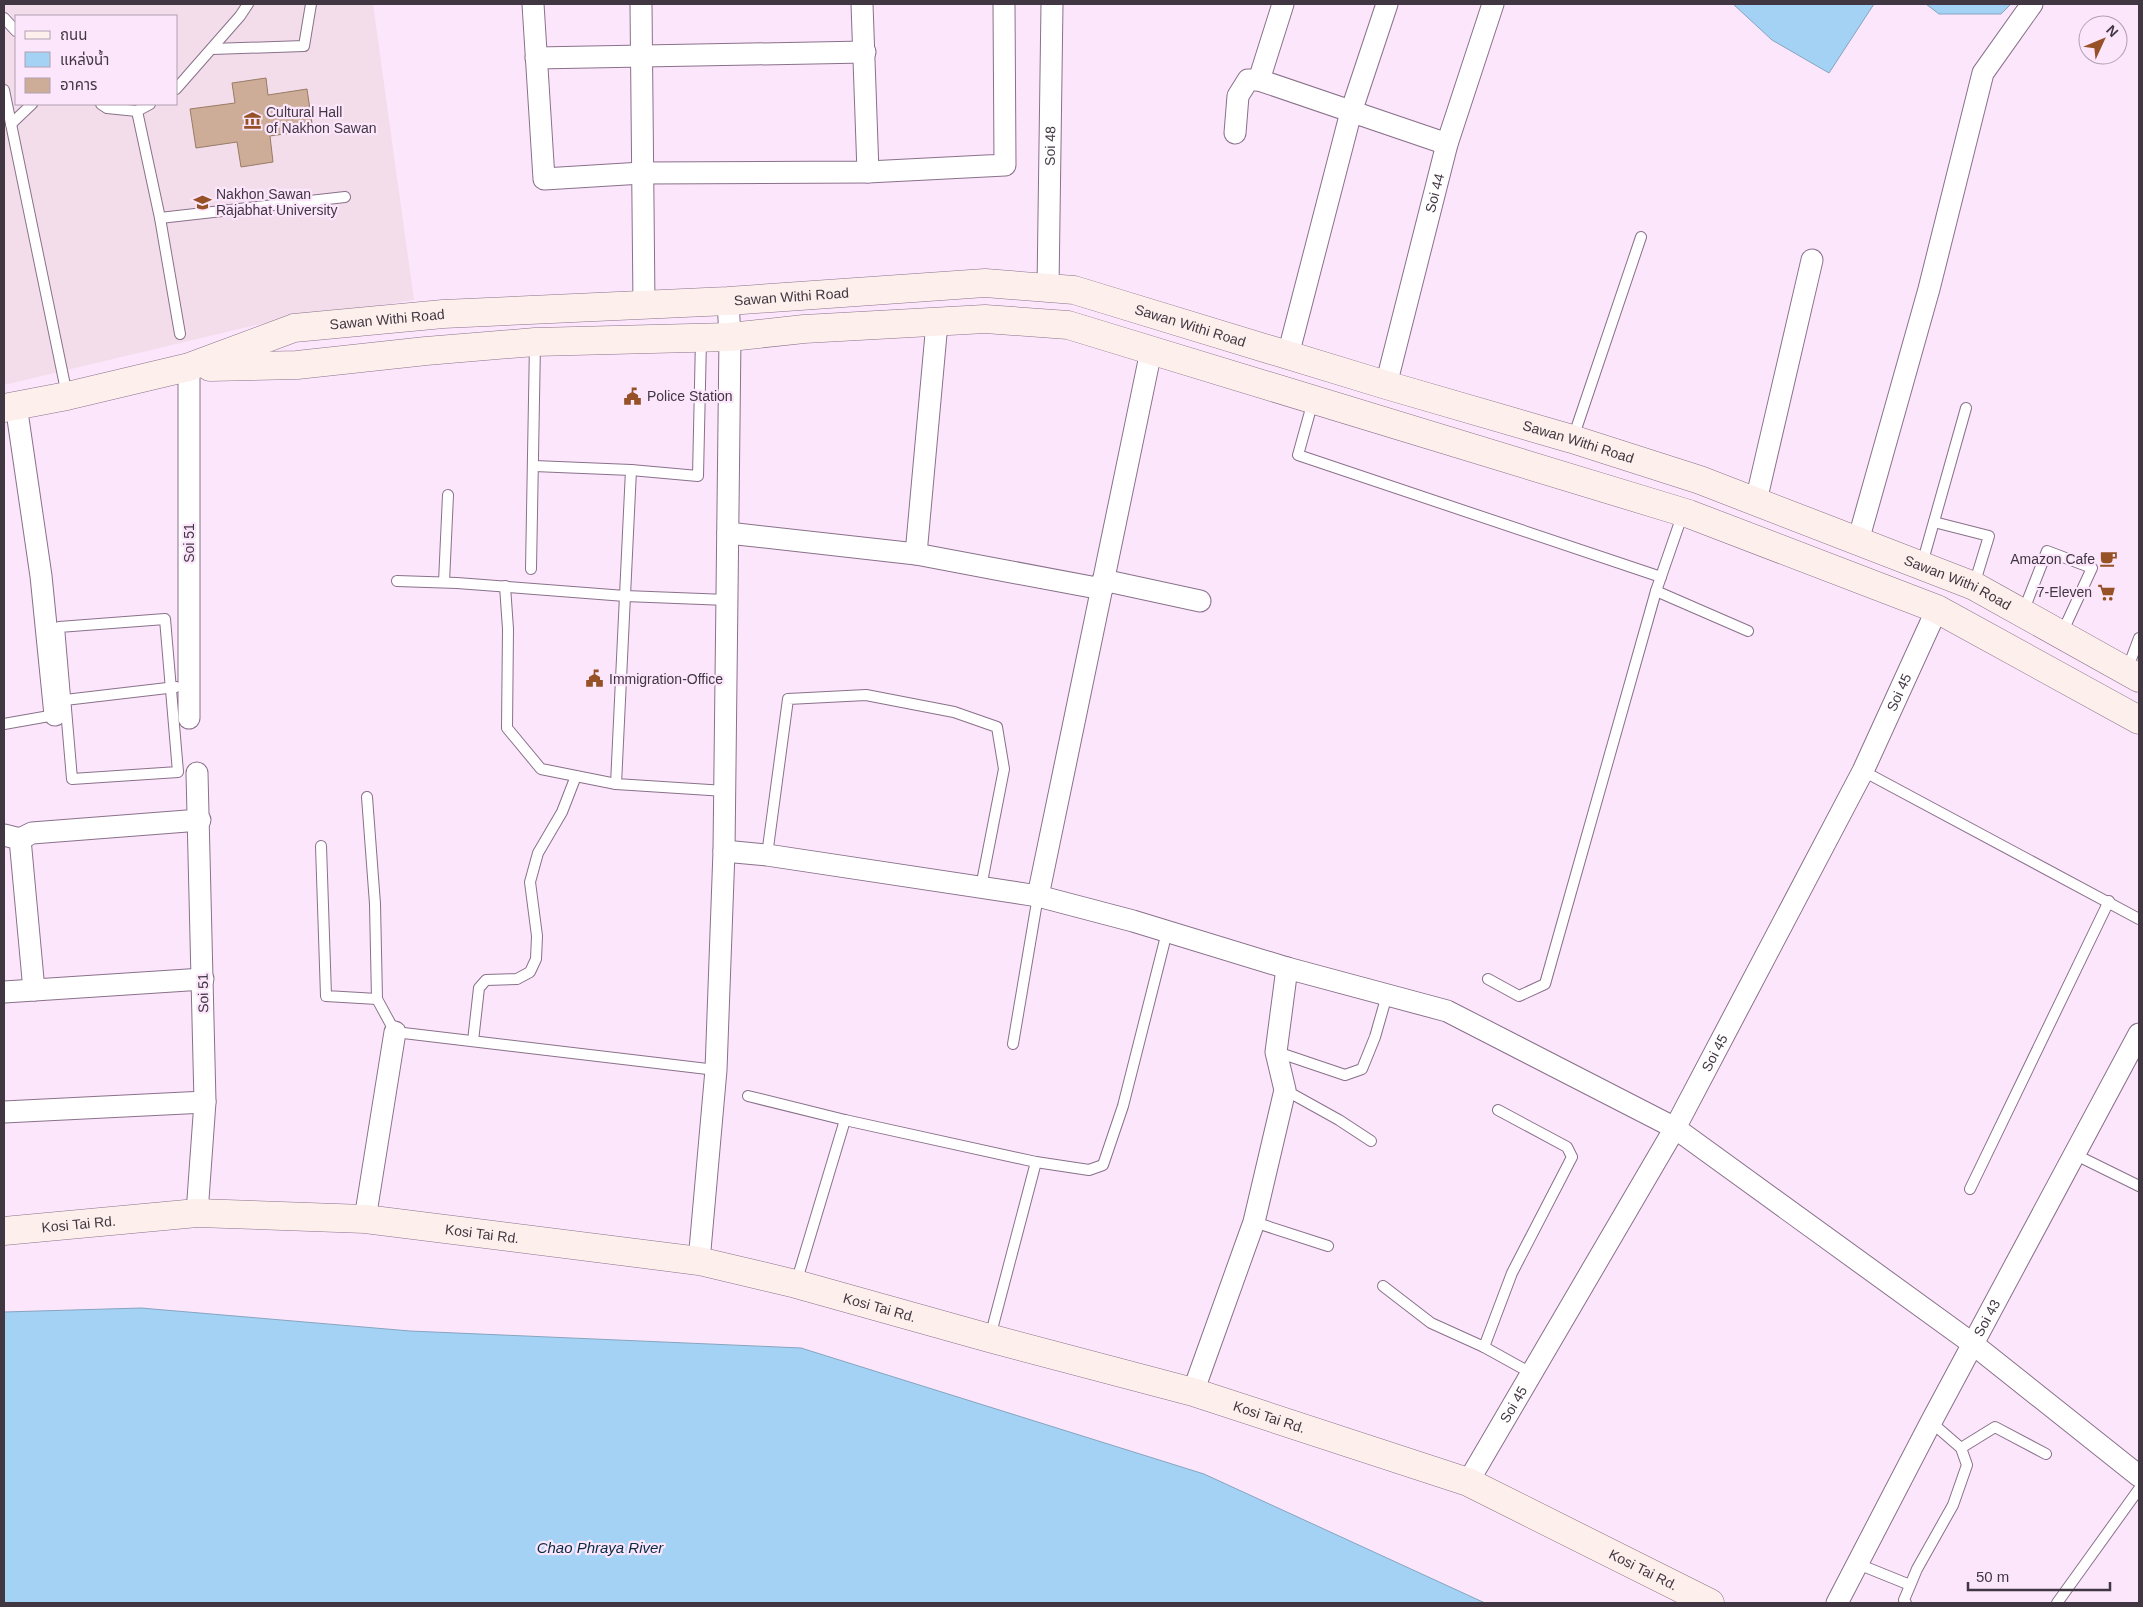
<svg xmlns="http://www.w3.org/2000/svg" width="2143" height="1607" font-family="Helvetica,'Noto Sans Thai',sans-serif">
	<rect width="100%" height="100%" fill="#fce6fc"/>
	<path fill="#f3ddeb" fill-rule="evenodd" d="M4,4H373L414,300L256,325L4,385ZM16,16H176V104H16Z"/>
	<g fill="#a4d2f5" stroke="#86a4bf">
		<path d="M1733,4H1874L1829,73L1772,40Z"/>
		<path d="M1926,4H2011L2001,14H1939Z"/>
		<path d="M141,1308L410,1331L801,1348L1204,1474L1485,1603H4V1312Z"/>
	</g>
	<path fill="#cdad97" stroke="#997b66" d="M266,78L268,95L307,89L313,130L270,136L273,162L241,167L237,142L196,148L190,109L235,103L232,83Z"/>
	<g fill="none" stroke-linecap="round" stroke-linejoin="round">
		<defs>
			<g id="lane">
				<path d="M4,18L16,31"/>
				<path d="M212,49L304,46L311,4"/>
				<path d="M176,89L240,16L248,4"/>
				<path d="M4,90L67,395"/>
				<path d="M101,104L107,108L137,111L150,104"/>
				<path d="M137,111L160,218L180,334"/>
				<path d="M11,124L32,104"/>
				<path d="M160,218L345,197"/>
				<path d="M1313,401L1298,455L1661,577"/>
				<path d="M1573,438L1641,237"/>
				<path d="M534,466L631,470L698,476L701,339"/>
				<path d="M631,470L616,784L725,791"/>
				<path d="M1683,513L1656,591L1748,631"/>
				<path d="M1934,522L1989,536L1974,585"/>
				<path d="M1922,564L1966,408"/>
				<path d="M531,569L535,343"/>
				<path d="M397,581L457,583L625,596L727,600"/>
				<path d="M444,582L448,495"/>
				<path d="M505,586L508,629L507,728L541,769L616,784"/>
				<path d="M2023,612L2047,551L2092,568L2062,633"/>
				<path d="M165,619L178,772L72,779L59,627Z"/>
				<path d="M2127,670L2139,638"/>
				<path d="M65,700L176,687"/>
				<path d="M4,724L55,715"/>
				<path d="M1863,771L2139,919"/>
				<path d="M367,797L375,904L377,999L395,1032L716,1070"/>
				<path d="M321,846L326,996L377,999"/>
				<path d="M767,855L788,699L866,695L954,712L997,727L1004,769L981,887"/>
				<path d="M1488,979L1519,996L1545,984L1656,591"/>
				<path d="M473,1041L479,988L486,980L517,979L530,972L536,959L537,936L530,882L538,853L562,812L576,776"/>
				<path d="M1013,1044L1038,896"/>
				<path d="M1277,1052L1345,1075L1362,1069L1375,1037L1387,995"/>
				<path d="M1285,1090L1339,1120L1371,1141"/>
				<path d="M748,1096L845,1120"/>
				<path d="M1498,1110L1567,1147L1572,1157L1512,1273L1484,1347L1531,1373"/>
				<path d="M2074,1154L2139,1186"/>
				<path d="M1970,1189L2109,901"/>
				<path d="M1254,1222L1328,1246"/>
				<path d="M796,1283L845,1120L1036,1162L1089,1170L1103,1165L1123,1106L1167,932"/>
				<path d="M1383,1286L1431,1323L1484,1347"/>
				<path d="M990,1337L1036,1162"/>
				<path d="M1961,1448L1995,1427L2046,1454"/>
				<path d="M1858,1564L1910,1585"/>
				<path d="M1906,1603L1904,1600L1917,1569L1953,1505L1967,1465L1961,1448L1931,1422"/>
				<path d="M2057,1603L2139,1489"/>
			</g>
			<g id="street">
				<path d="M533,4L544,179L642,173L868,172L1005,165L1004,4"/>
				<path d="M641,4L644,305"/>
				<path d="M862,4L868,172"/>
				<path d="M1283,4L1259,80L1447,144"/>
				<path d="M536,58L865,52"/>
				<path d="M1235,133L1238,96L1248,80H1259"/>
				<path id="s1" d="M1048,288L1052,4"/>
				<path d="M1288,355L1351,112L1387,4"/>
				<path d="M189,367V718"/>
				<path id="s2" d="M1386,385L1447,144L1493,4"/>
				<path d="M16,405L41,576L55,715"/>
				<path d="M1756,501L1812,260"/>
				<path d="M728,533L916,554L1102,589"/>
				<path d="M1858,541L1929,289L1983,73L2032,4"/>
				<path d="M916,554L937,323"/>
				<path d="M1103,580L1200,601"/>
				<path d="M4,835L20,839L32,833L200,820"/>
				<path d="M20,839L34,990"/>
				<path d="M724,851L767,855L1038,896L1133,921L1287,968L1447,1011L1675,1128L1973,1344L2139,1476"/>
				<path d="M1038,896L1151,351"/>
				<path d="M4,992L203,979"/>
				<path d="M4,1112L205,1102"/>
				<path d="M197,1213L205,1102L197,773"/>
				<path d="M365,1219L395,1032"/>
				<path d="M699,1261L716,1070L724,851L730,337L728,301"/>
				<path d="M1193,1392L1254,1222L1285,1090L1276,1052L1287,968"/>
				<path id="s3" d="M1468,1482L1675,1128L1863,771L1937,609"/>
				<path id="s4" d="M1837,1603L1931,1422L2139,1034"/>
			</g>
			<g id="secondary">
				<path d="M210,367L297,365L426,351L535,342L730,337L804,329L985,319L1068,325L1689,514L1937,609L2139,720"/>
				<path id="s5" d="M4,408L67,396L189,367L294,328L443,314L728,301L985,283L1074,290L1386,385L1572,439L1700,480L1974,586L2139,678"/>
				<path id="s6" d="M4,1231L197,1213L365,1219L699,1261L796,1284L989,1338L1193,1392L1468,1482L1710,1603"/>
			</g>
		</defs>
		<use href="#lane" stroke="#89718a" stroke-width="12"/>
		<use href="#street" stroke="#89718a" stroke-width="23"/>
		<use href="#secondary" stroke="#89718a" stroke-width="29"/>
		<use href="#lane" stroke="#fff" stroke-width="10"/>
		<use href="#street" stroke="#fff" stroke-width="21"/>
		<use href="#secondary" stroke="#fdefeb" stroke-width="28"/>
	</g>
	<defs>
		<symbol id="museum-bare" viewBox="-9 -9 18 18"><path d="M0-6L6-3V-2H-6V-3ZM-5-1h2V3h-2ZM-1-1h2V3h-2ZM3-1h2V3H3ZM-6 4H6V6H-6Z" fill="#965127" stroke="#fce6fc" stroke-width="2.5" paint-order="stroke"/></symbol>
		<symbol id="university-bare" viewBox="-9 -9 18 18"><path d="M0-5L7-2L0 1L-7-2ZM-4 1L0 2.5L4 1V4Q0 6-4 4Z" fill="#965127" stroke="#fce6fc" stroke-width="2.5" paint-order="stroke"/></symbol>
		<symbol id="civic-bare" viewBox="-9 -9 18 18"><path d="M-.6-6.5H3V-4.5H.6V-3L4-1V1h2V6H-6V1h2V-1L-.6-3ZM-1.2 2.5V6h2.4V2.5Z" fill="#965127" stroke="#fce6fc" stroke-width="2.5" paint-order="stroke"/></symbol>
		<symbol id="cafe-bare" viewBox="-9 -9 18 18"><path d="M-5.5-4.5H6V0H3Q3 3.5 0 3.5H-2.5Q-5.5 3.5-5.5 0ZM3-3.2v2h1.7v-2ZM-6 4.5H4V6H-6Z" fill="#965127" stroke="#fce6fc" stroke-width="2.5" paint-order="stroke"/></symbol>
		<symbol id="supermarket-bare" viewBox="-9 -9 18 18"><path d="M-6-5.5h2.5l.6 2H6L4.5 2H-2.5L-4.4-4H-6ZM-1.5 3.2a1.3 1.3 0 1 0 .1 0ZM3 3.2a1.3 1.3 0 1 0 .1 0Z" fill="#965127" stroke="#fce6fc" stroke-width="2.5" paint-order="stroke"/></symbol>
	</defs>
	<g fill-rule="evenodd">
		<use href="#museum-bare" x="240" y="108" width="25" height="25"/>
		<use href="#university-bare" x="190" y="190" width="25" height="25"/>
		<use href="#civic-bare" x="620" y="384" width="25" height="25"/>
		<use href="#cafe-bare" x="2096" y="546" width="25" height="25"/>
		<use href="#supermarket-bare" x="2094" y="580" width="25" height="25"/>
		<use href="#civic-bare" x="582" y="666" width="25" height="25"/>
	</g>
	<g text-anchor="middle" dominant-baseline="central" stroke-width="4.5" stroke-linejoin="round" paint-order="stroke">
		<g font-size="14" fill="#413742" stroke="#fce6fc" text-anchor="start">
			<text x="266" y="112">Cultural Hall<tspan x="266" dy="16">of Nakhon Sawan</tspan></text>
			<text x="216" y="194">Nakhon Sawan<tspan x="216" dy="16">Rajabhat University</tspan></text>
			<text x="647" y="396">Police Station</text>
			<text x="2095" y="559" text-anchor="end">Amazon Cafe</text>
			<text x="2092" y="592" text-anchor="end">7-Eleven</text>
			<text x="609" y="679">Immigration-Office</text>
		</g>
		<g font-size="14" fill="#413742" stroke="#fce6fc">
			<text stroke="none"><textPath href="#s1" startOffset="142">Soi 48</textPath></text>
			<text stroke="none"><textPath href="#s2" startOffset="198">Soi 44</textPath></text>
			<text stroke="none"><textPath href="#s5" startOffset="800">Sawan Withi Road</textPath></text>
			<text stroke="none"><textPath href="#s5" startOffset="395">Sawan Withi Road</textPath></text>
			<text stroke="none"><textPath href="#s5" startOffset="1205">Sawan Withi Road</textPath></text>
			<text stroke="none"><textPath href="#s5" startOffset="1610">Sawan Withi Road</textPath></text>
			<text transform="translate(189 543) rotate(-90)">Soi 51</text>
			<text stroke="none"><textPath href="#s5" startOffset="2015">Sawan Withi Road</textPath></text>
			<text stroke="none"><textPath href="#s3" startOffset="900">Soi 45</textPath></text>
			<text transform="translate(203 993) rotate(-91)">Soi 51</text>
			<text stroke="none"><textPath href="#s3" startOffset="495">Soi 45</textPath></text>
			<text stroke="none"><textPath href="#s6" startOffset="75">Kosi Tai Rd.</textPath></text>
			<text stroke="none"><textPath href="#s6" startOffset="480">Kosi Tai Rd.</textPath></text>
			<text stroke="none"><textPath href="#s6" startOffset="885">Kosi Tai Rd.</textPath></text>
			<text stroke="none"><textPath href="#s4" startOffset="322">Soi 43</textPath></text>
			<text stroke="none"><textPath href="#s3" startOffset="90">Soi 45</textPath></text>
			<text stroke="none"><textPath href="#s6" startOffset="1290">Kosi Tai Rd.</textPath></text>
			<text stroke="none"><textPath href="#s6" startOffset="1695">Kosi Tai Rd.</textPath></text>
		</g>
		<g font-size="15" font-style="italic" fill="#062c44" stroke="#fce6fc">
			<text x="600" y="1547">Chao Phraya River</text>
		</g>
	</g>
	<rect width="2143" height="1607" fill="none" stroke="#413742" stroke-width="10"/>
	<rect x="15" y="15" width="162" height="90" fill="#fce6fc" stroke="#b1a0b2"/>
	<rect x="25" y="31" width="25" height="8" fill="#fdefeb" stroke="#b1a0b2"/>
	<text x="60" y="40" font-size="15" fill="#413742">ถนน</text>
	<rect x="25" y="52" width="25" height="15" fill="#a4d2f5" stroke="#b1a0b2"/>
	<text x="60" y="65" font-size="15" fill="#413742">แหล่งน้ำ</text>
	<rect x="25" y="78" width="25" height="15" fill="#cdad97" stroke="#b1a0b2"/>
	<text x="60" y="90" font-size="15" fill="#413742">อาคาร</text>
	<g transform="translate(2103 40) rotate(46)"><circle r="24" fill="#fce6fc" stroke="#b1a0b2"/>
	<path d="M0-4L9 19L0 12L-9 19Z" fill="#965127"/>
	<text y="-8" font-size="14" font-weight="bold" text-anchor="middle" fill="#413742">N</text>
	</g>
	<path d="M1968 1582v8h142v-8" fill="none" stroke="#413742" stroke-width="2.5"/>
	<text x="1976" y="1582" font-size="15" fill="#413742" stroke="#fce6fc" stroke-width="4" paint-order="stroke">50 m</text>
</svg>
